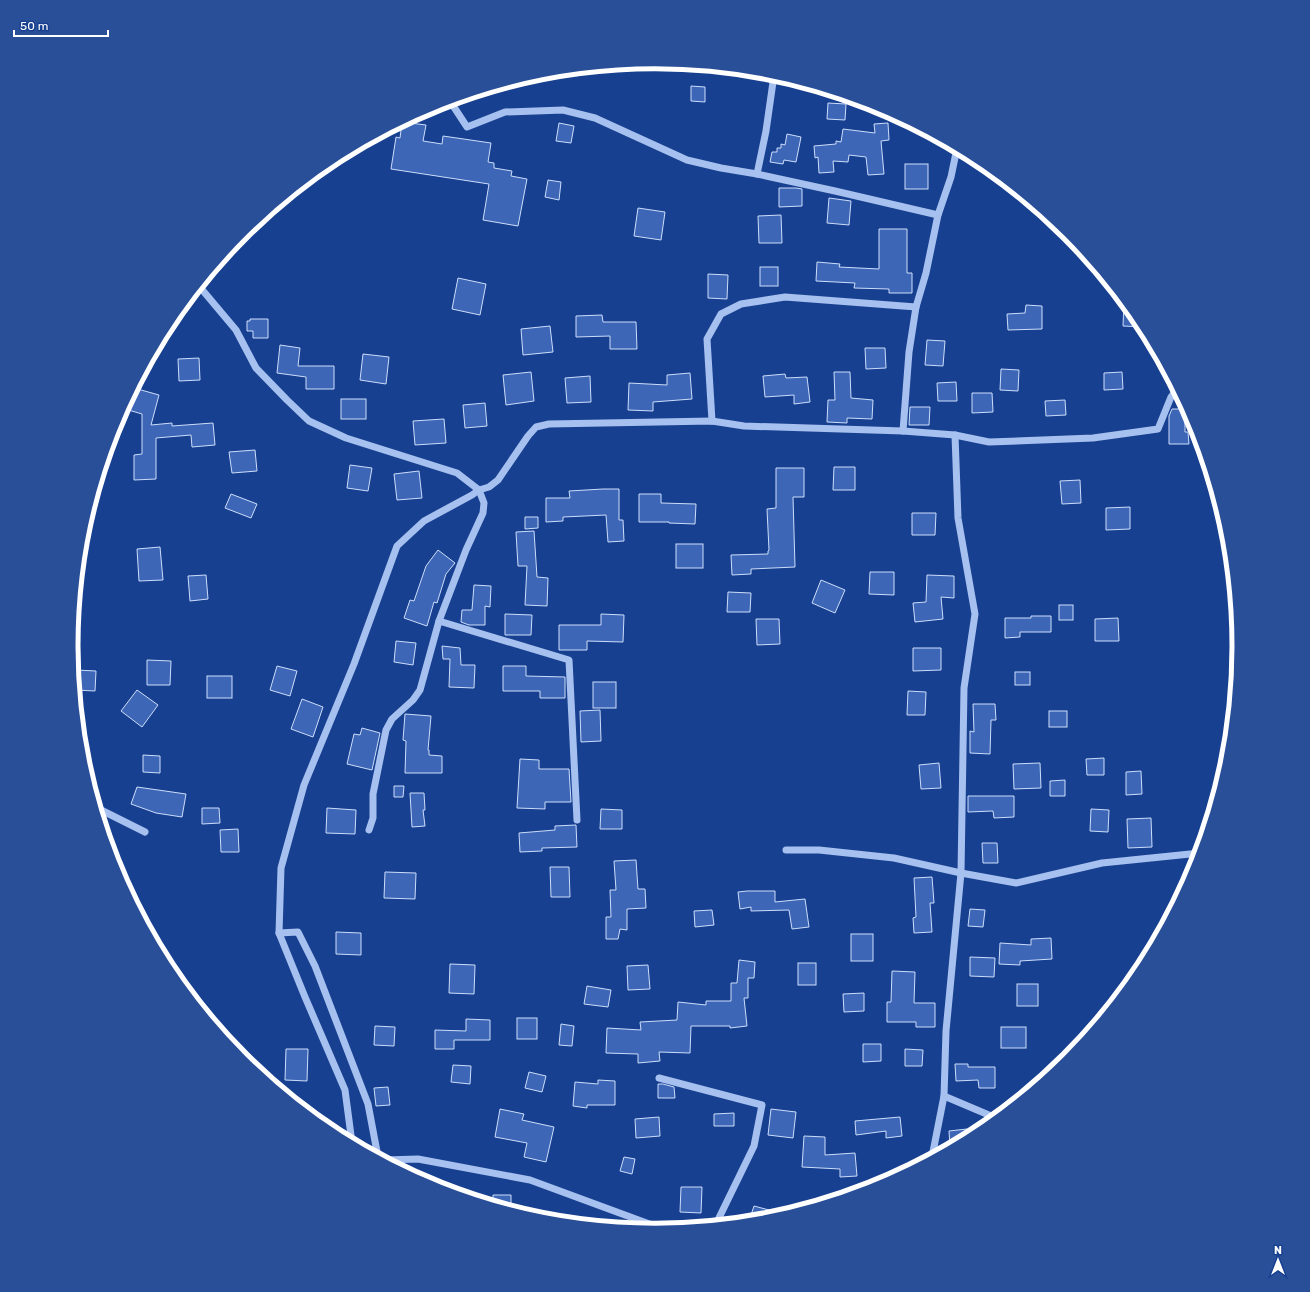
<svg xmlns="http://www.w3.org/2000/svg" width="1310" height="1292" font-family="Rubik,sans-serif">
	<rect width="100%" height="100%" fill="#184090"/>
	<g fill="#3d67b6" stroke="#ccddfb">
		<path d="M691,86L705,87V102L691,101Z"/>
		<path d="M828,103L846,104L845,120L827,119Z"/>
		<path d="M402,122L426,125L423,141L442,144L443,136L491,143L488,162L494,163V168L512,171L511,176L527,179L518,226L483,220L489,184L391,169L396,137L400,138Z"/>
		<path d="M559,123L574,126L571,143L556,141Z"/>
		<path d="M888,123L889,140L881,141L884,174L868,175L866,157L849,155L848,162L833,161L834,172L819,173L818,157L815,158L814,146L836,144V141L841,142L843,129L875,133L874,124Z"/>
		<path d="M787,134L801,137L796,162L784,160L783,164L770,162L772,152H777V148H781V144L785,145Z"/>
		<rect x="905" y="164" width="23" height="25"/>
		<path d="M548,180L561,182L559,200L545,197Z"/>
		<path d="M779,188H796L802,189V206L779,207Z"/>
		<path d="M829,198L851,201L849,225L827,223Z"/>
		<path d="M638,208L665,212L661,240L634,236Z"/>
		<path d="M781,215L782,243H759L758,216Z"/>
		<path d="M879,229H907V273H912V293H889V289L854,288L855,283L816,281L817,262L840,264L839,267L879,269Z"/>
		<rect x="760" y="267" width="18" height="19"/>
		<path d="M708,274L728,275L727,299L708,298Z"/>
		<path d="M458,278L486,284L480,315L452,309Z"/>
		<path d="M1124,302L1141,322L1144,327L1123,326Z"/>
		<path d="M1026,305L1042,306V329L1008,330L1007,314L1025,313Z"/>
		<path d="M602,315L603,322H636L637,349H610V336L576,337V316Z"/>
		<path d="M250,319H268V338H253V331H247V321H250Z"/>
		<path d="M550,326L553,352L523,355L521,329Z"/>
		<path d="M927,340L945,341L943,366L925,365Z"/>
		<path d="M280,345L300,348L298,366H334V389H306V377L277,373Z"/>
		<path d="M865,348H885L886,368L866,369Z"/>
		<path d="M363,354L389,357L386,384L360,380Z"/>
		<path d="M199,358L200,380L179,381L178,359Z"/>
		<path d="M1001,369L1019,370L1018,391L1000,390Z"/>
		<path d="M531,372L534,401L506,405L503,375Z"/>
		<path d="M834,372H850L851,398L873,400L872,419L847,418V423L827,422L828,400H835Z"/>
		<path d="M1122,372L1123,389L1104,390V373Z"/>
		<path d="M690,373L692,399L653,402V411L628,410L629,383L667,385V375Z"/>
		<path d="M785,374L786,378L807,377L810,402L794,404V395L765,397L763,376Z"/>
		<path d="M590,376L591,402L567,403L565,378Z"/>
		<path d="M956,382L957,401H938L937,383Z"/>
		<path d="M134,388L159,395L151,425L172,423V426L213,423L215,445L192,447L191,435L156,438V479L134,480V455L142,454V414L125,409L128,398Z"/>
		<path d="M972,393H992L993,412L972,413Z"/>
		<rect x="341" y="399" width="25" height="20"/>
		<path d="M1065,400L1066,415L1046,416L1045,401Z"/>
		<path d="M485,403L487,426L465,428L463,405Z"/>
		<path d="M910,407H930L929,425H909Z"/>
		<path d="M1172,409H1185V432H1188L1189,444H1169V416Z"/>
		<path d="M444,419L446,443L415,445L413,421Z"/>
		<path d="M255,450L257,471L232,473L229,452Z"/>
		<path d="M350,465L372,468L368,491L347,488Z"/>
		<path d="M834,467H855V490H833Z"/>
		<path d="M776,468H804V497H793L795,567L751,569V574L732,575L731,555L768,554V551L769,550L767,509L776,508Z"/>
		<path d="M419,471L422,498L397,500L394,474Z"/>
		<path d="M1080,480L1081,503L1062,504L1060,481Z"/>
		<path d="M603,489H619V520H623L624,541L608,542L606,515L563,517V521L546,522V498H570L569,491Z"/>
		<path d="M231,494L257,504L251,518L225,508Z"/>
		<path d="M639,494H661V503L696,504L695,524L669,523V522H639Z"/>
		<path d="M1130,507V529L1106,530V508Z"/>
		<path d="M912,513H936L935,535H912Z"/>
		<path d="M525,517H538V528L525,529Z"/>
		<path d="M534,531L537,577L548,578L547,606L525,605L527,566H518L516,532Z"/>
		<rect x="676" y="544" width="27" height="24"/>
		<path d="M160,547L163,580L139,581L137,549Z"/>
		<path d="M438,550L455,563L446,574L437,603L434,602L427,626L404,618L410,600L414,601L426,566Z"/>
		<path d="M870,572H894V595L869,594Z"/>
		<path d="M206,575L208,599L190,601L188,576Z"/>
		<path d="M927,575L954,576V598L941,597L943,619L915,622L913,603L926,602Z"/>
		<path d="M821,580L845,590L835,613L812,603Z"/>
		<path d="M474,585L491,586L490,607L485,606V625H469L461,622L462,610H472Z"/>
		<path d="M728,592L751,593L750,612H727Z"/>
		<rect x="1059" y="605" width="14" height="15"/>
		<path d="M505,614L532,615L531,635H505Z"/>
		<path d="M601,614L624,615L623,642L587,641V650H559V625H601Z"/>
		<path d="M1031,616H1051V632H1020V637L1005,638V618H1031Z"/>
		<path d="M1118,618L1119,641H1095V619Z"/>
		<path d="M756,619H779L780,644L757,645Z"/>
		<path d="M396,641L416,643L413,665L394,662Z"/>
		<path d="M442,646L460,648L461,665H475L474,688L449,687L450,659H443Z"/>
		<path d="M913,648H941V670L913,671Z"/>
		<path d="M147,660L171,661L170,685H147Z"/>
		<path d="M277,666L297,671L290,696L270,690Z"/>
		<path d="M503,666H526V676L565,677V698H540V691H503Z"/>
		<path d="M76,670L96,671L95,691L75,690Z"/>
		<rect x="1015" y="672" width="15" height="13"/>
		<rect x="207" y="676" width="25" height="22"/>
		<rect x="593" y="682" width="23" height="26"/>
		<path d="M137,690L158,705L142,727L121,711Z"/>
		<path d="M908,691L926,692L925,715H907Z"/>
		<path d="M302,699L323,707L313,737L291,729Z"/>
		<path d="M973,704H995L996,720H991L990,754L970,753V731L974,732Z"/>
		<path d="M600,710L601,741L581,742L580,711Z"/>
		<rect x="1049" y="711" width="18" height="16"/>
		<path d="M405,714L431,716L428,750H429V755L442,756V773H405L406,741L403,740Z"/>
		<path d="M362,728L380,733L372,770L347,764L354,734L360,735Z"/>
		<path d="M143,755L160,756V773L143,772Z"/>
		<path d="M1104,758V775H1087L1086,759Z"/>
		<path d="M520,759L539,760V769H569L571,802H545V809L517,808Z"/>
		<path d="M939,763L941,788L921,789L919,765Z"/>
		<path d="M1040,763L1041,788L1014,789L1013,764Z"/>
		<path d="M1141,771L1142,794L1126,795V772Z"/>
		<path d="M1065,780V796H1050V781Z"/>
		<path d="M394,786H404L403,797H394Z"/>
		<path d="M137,787L186,794L182,817L156,813L131,804Z"/>
		<path d="M410,793H424L425,810H423L425,826L412,827Z"/>
		<path d="M968,796H1014V817L994,818L993,811L968,812Z"/>
		<path d="M202,808H219L220,823L202,824Z"/>
		<path d="M327,808L356,810L355,834L326,833Z"/>
		<path d="M601,809L622,810V829H600Z"/>
		<path d="M1091,809L1109,810L1108,832L1090,831Z"/>
		<path d="M1151,818L1152,847L1128,848L1127,819Z"/>
		<path d="M576,825L577,847L542,848V851L520,852L519,833L555,830V826Z"/>
		<path d="M238,829L239,852H221L220,830Z"/>
		<path d="M982,843H997L998,863H983Z"/>
		<path d="M636,860L638,889H645L646,908L627,909V930L620,929L618,939H606V917H611L610,890H616L614,861Z"/>
		<path d="M550,867H569L570,897H551Z"/>
		<path d="M385,872L416,873L415,899L384,898Z"/>
		<path d="M932,877L934,903H930L932,932L914,933L913,918L916,917L914,878Z"/>
		<path d="M747,891H775V902L805,899L809,927L792,929L789,910L751,911V907L740,909L738,892Z"/>
		<path d="M970,909L985,910L983,927L968,926Z"/>
		<path d="M712,910L714,925L695,927L694,911Z"/>
		<path d="M336,932L361,933V955L336,954Z"/>
		<rect x="851" y="934" width="22" height="27"/>
		<path d="M1051,938L1052,959L1020,961V965L999,964L1000,943L1031,945V939Z"/>
		<path d="M970,957L995,958L994,977L970,976Z"/>
		<path d="M739,960L755,962L754,978H748V998H744L747,1026L730,1028V1026H691L690,1053L659,1052L660,1061L638,1063V1054L606,1053L607,1028L641,1030L640,1022L677,1020L678,1002L706,1005V1001H731V983H737Z"/>
		<rect x="798" y="963" width="18" height="22"/>
		<path d="M450,964L475,965L474,994L449,993Z"/>
		<path d="M648,965L650,989L628,990L627,966Z"/>
		<path d="M892,971L915,972L914,1003H935V1027H916V1022H887V1002H891Z"/>
		<rect x="1017" y="984" width="21" height="22"/>
		<path d="M587,986L611,990L608,1007L584,1004Z"/>
		<path d="M864,993V1011L844,1012L843,994Z"/>
		<rect x="517" y="1018" width="20" height="21"/>
		<path d="M466,1019L490,1020V1040H454V1049H435V1030L466,1031Z"/>
		<path d="M561,1024L574,1026L572,1046L559,1045Z"/>
		<path d="M375,1026L395,1027L394,1046L374,1045Z"/>
		<rect x="1001" y="1027" width="25" height="21"/>
		<path d="M863,1044H881V1061L863,1062Z"/>
		<path d="M286,1049H308L307,1081L285,1080Z"/>
		<path d="M905,1049L923,1050L922,1066H905Z"/>
		<path d="M955,1064H968V1067H995V1088H979L978,1080L956,1081Z"/>
		<path d="M453,1065L471,1066L470,1084L451,1082Z"/>
		<path d="M529,1072L546,1076L542,1092L525,1088Z"/>
		<path d="M598,1080L615,1081V1105H587V1108L573,1106L575,1082L598,1084Z"/>
		<path d="M658,1084H663L674,1087L675,1098H658Z"/>
		<path d="M388,1087L390,1105L376,1106L374,1088Z"/>
		<path d="M500,1109L524,1114L522,1120L554,1127L546,1162L524,1157L527,1143L495,1137Z"/>
		<path d="M771,1109L796,1112L793,1138L768,1135Z"/>
		<path d="M734,1113V1126H714V1114Z"/>
		<path d="M659,1117L660,1136L636,1138L635,1119Z"/>
		<path d="M900,1117L902,1136L886,1138V1131L856,1135L855,1121Z"/>
		<path d="M967,1129V1138L950,1147L949,1131Z"/>
		<path d="M804,1136L825,1137V1155L855,1153L857,1176L840,1177V1169L802,1167Z"/>
		<path d="M624,1157L635,1159L632,1174L620,1171Z"/>
		<path d="M681,1187H702L701,1213L680,1212Z"/>
		<path d="M493,1195H511V1210L493,1204Z"/>
		<path d="M754,1206L784,1214L769,1219L749,1221Z"/>
	</g>
	<g fill="none" stroke-linecap="round" stroke-linejoin="round">
		<g stroke="#a6c0ef" stroke-width="7">
			<path d="M450,101L467,127L505,112L563,110L595,118L687,160L721,168L757,174L835,191L938,215"/>
			<path d="M757,174L766,131L774,75"/>
			<path d="M199,286L236,330L256,368L287,400L309,421L346,438L457,473L479,490L472,495L424,521L397,546L354,664L304,785L281,868L279,933L305,997L345,1090L352,1143"/>
			<path d="M712,421L707,339L721,314L741,304L785,297L916,307"/>
			<path d="M903,431L909,352L916,307L926,273L938,215L951,177L957,148"/>
			<path d="M439,621L569,660L577,820"/>
			<path d="M97,808L145,832"/>
			<path d="M369,830L373,818V794L386,730L392,719L413,700L420,690L439,621L466,550L483,513L484,503L479,490L489,487L498,480L528,436L536,427L549,424L712,421L744,426L903,431L955,435L989,442L1093,438L1158,429L1171,397L1177,389"/>
			<path d="M786,850H819L894,858L961,873L1016,883L1102,863L1200,853"/>
			<path d="M279,933L298,932L315,966L368,1104L378,1157"/>
			<path d="M659,1078L762,1105L754,1146L716,1224"/>
			<path d="M944,1096L996,1118"/>
			<path d="M932,1157L944,1096L946,1031L961,873L964,688L975,614L958,518L955,435"/>
			<path d="M384,1160L418,1159L530,1180L663,1229"/>
		</g>
	</g>
	<path d="M0 0H1310V1292H0ZM78 646a577 577 0 1 1 1154 0a577 577 0 1 1-1154 0Z" fill="#2a4f99" fill-rule="evenodd"/>
	<path fill="none" stroke="#fff" stroke-width="5" d="M78 646a577 577 0 1 1 1154 0a577 577 0 1 1-1154 0Z"/>
	<g transform="translate(1278 1260)" stroke="#184090" stroke-width="3" paint-order="stroke">
	<path d="M0-3L7 15L0 10L-7 15Z" fill="#ffffff"/>
	<text y="-6" font-size="11" font-weight="bold" text-anchor="middle" fill="#ffffff">N</text>
	</g>
	<path d="M14 30v6h94v-6" fill="none" stroke="#ffffff" stroke-width="2"/>
	<text x="20" y="30" font-size="12" fill="#ffffff" stroke="#184090" stroke-width="3" paint-order="stroke">50 m</text>
</svg>
